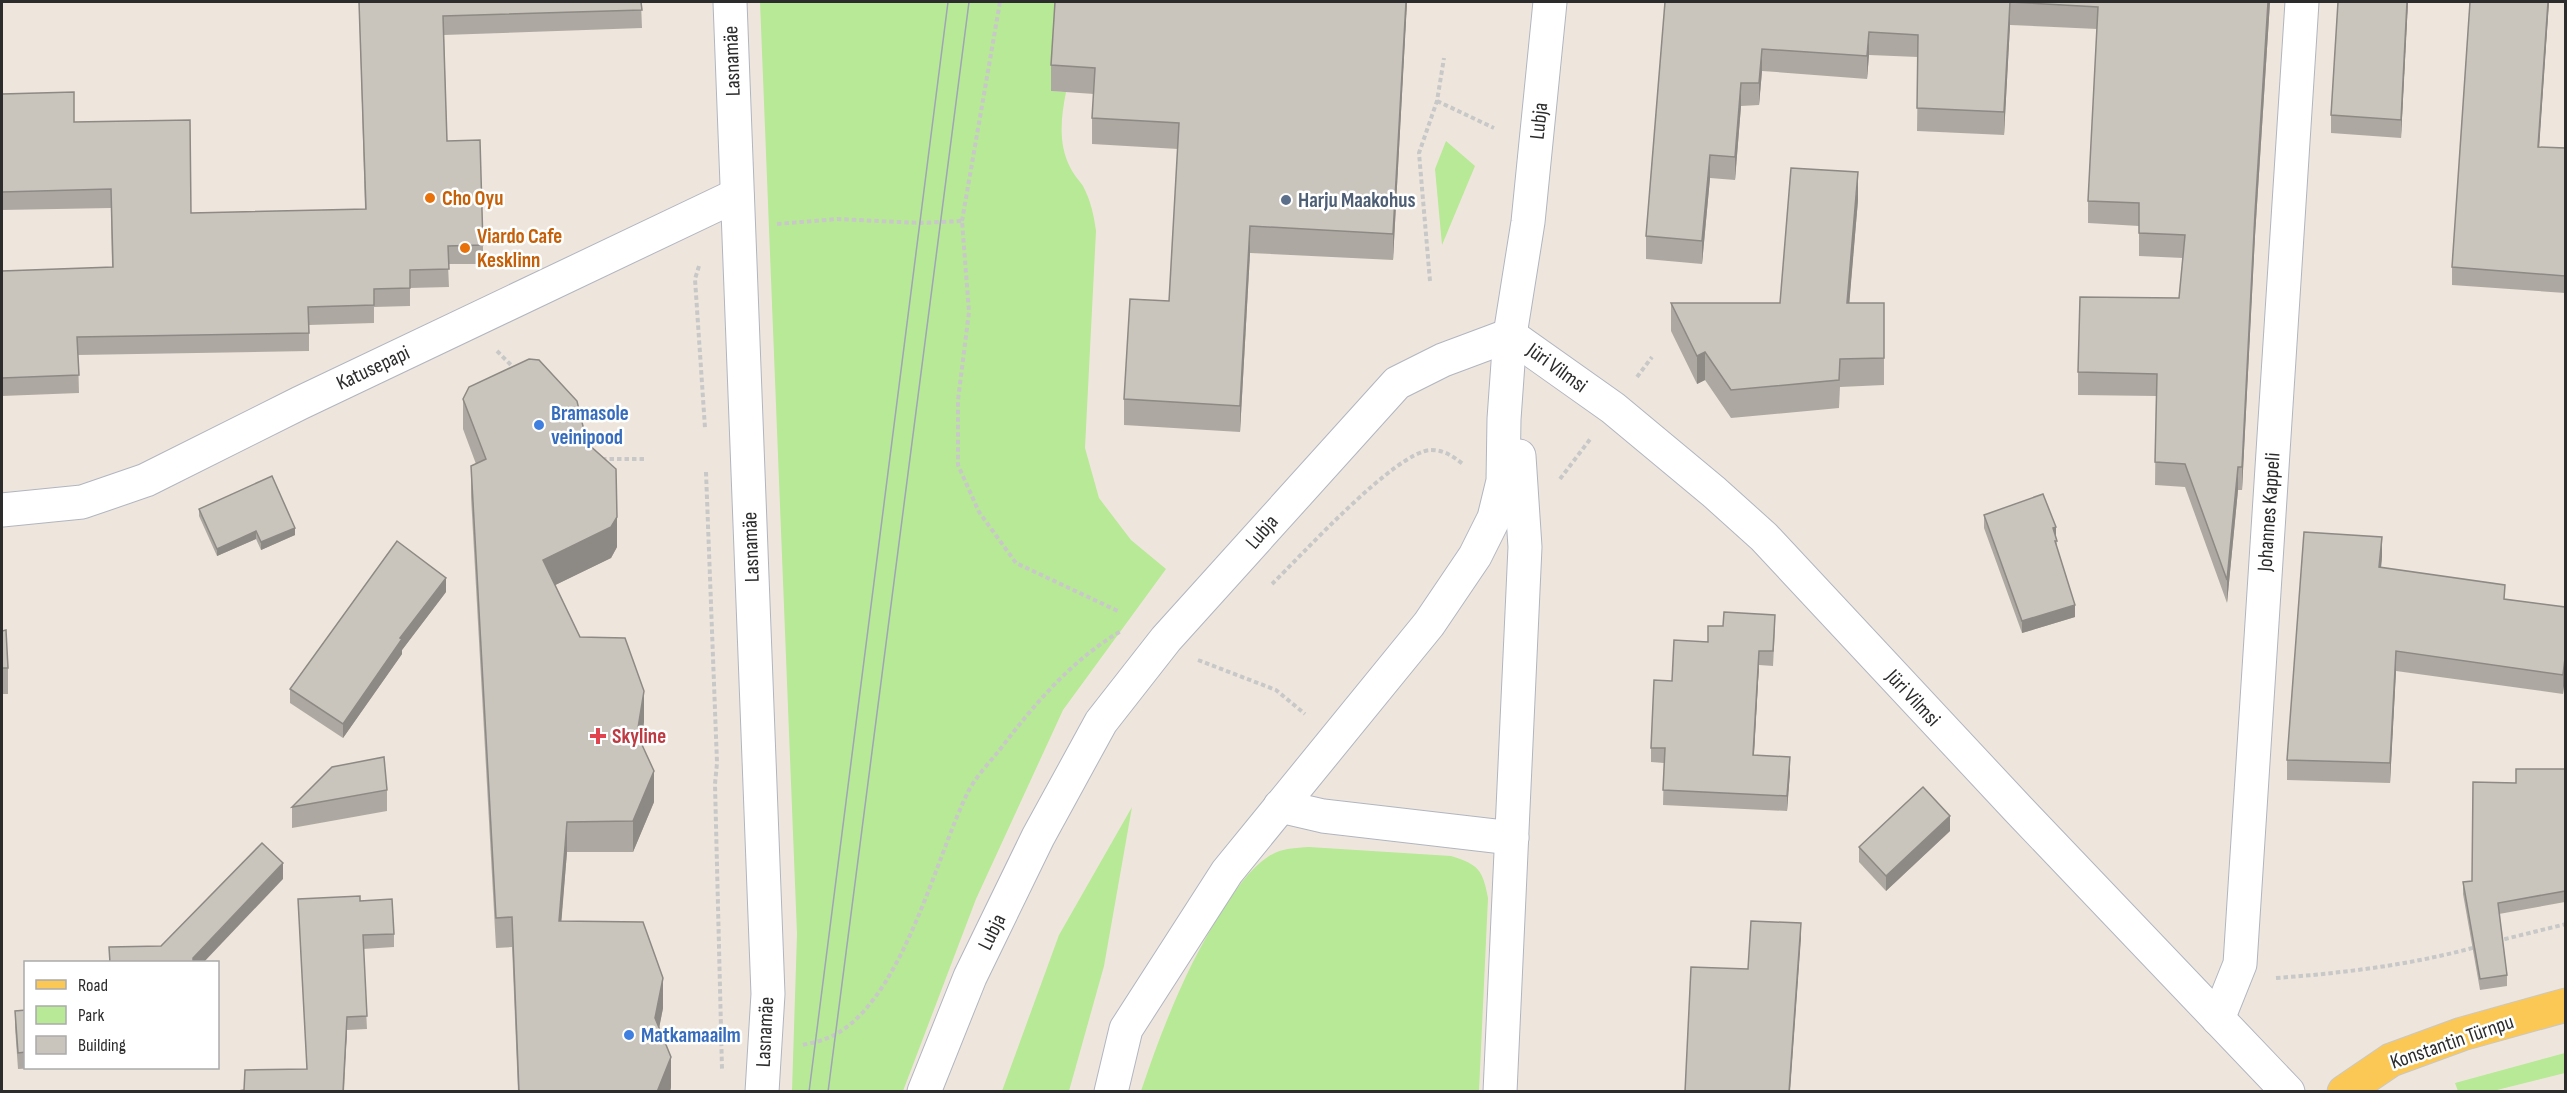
<svg xmlns="http://www.w3.org/2000/svg" width="2567" height="1093" font-family="'Sofia Sans Condensed',sans-serif">
	<rect width="100%" height="100%" fill="#eee6dd"/>
	<g fill="#b8e996">
		<path d="M760,2H1056L1051,91L1066,92C1061,117 1058,144 1070,167C1073,174 1079,180 1083,186C1091,201 1094,216 1096,231L1085,448L1099,498L1131,540L1166,569L1063,710L976,899L903,1091H792L797,934Z"/>
		<path d="M1446,141L1475,166L1442,245L1435,169Z"/>
		<path d="M1132,807L1104,966L1069,1091H1002L1059,935Z"/>
		<path d="M1309,847L1451,856C1478,864 1483,870 1488,898L1479,1091H1141C1162,1029 1186,967 1222,911C1235,891 1248,870 1269,856C1282,848 1295,848 1309,847Z"/>
		<path d="M2565,1053V1073L2493,1091H2458L2455,1083Z"/>
	</g>
	<g fill="none" stroke-linecap="round" stroke-linejoin="round">
		<defs>
			<g id="minor">
				<path d="M730,2L768,994L762,1092"/>
				<path d="M1510,335L1613,408L1714,492L1764,537L2019,810L2288,1092"/>
				<path d="M2,510L82,502L146,480L300,403L737,195"/>
				<path d="M1280,806L1323,816L1512,838"/>
				<path d="M2218,1019L2240,964L2302,2"/>
				<path d="M924,1092L970,977L1038,837L1101,722L1166,639L1397,383L1443,360L1510,335"/>
				<path d="M1111,1092L1126,1029L1227,872L1429,624L1475,556L1494,518L1503,481L1504,419L1510,335L1528,222L1550,2"/>
				<path d="M1500,1092L1525,547L1519,456"/>
			</g>
			<path id="major" d="M2344,1092L2391,1060L2462,1034L2566,1005"/>
		</defs>
		<use href="#minor" stroke="#b1b5c0" stroke-width="35"/>
		<use href="#major" stroke="#c8c8c8" stroke-width="35"/>
		<g stroke="#c8c8c8" stroke-width="4" stroke-dasharray="4.5 3" stroke-linecap="butt">
			<path d="M1437,101L1494,128"/>
			<path d="M962,221L1000,2"/>
			<path d="M777,224L837,219L920,223L962,221L969,312L958,400V465L979,512L1016,563L1120,612"/>
			<path d="M699,266L695,279L705,428"/>
			<path d="M1430,281L1419,153L1437,101L1444,58"/>
			<path d="M497,351L515,369"/>
			<path d="M1637,377L1652,357"/>
			<path d="M602,459H646"/>
			<path d="M706,472L717,763L715,784L722,1070"/>
			<path d="M1560,479L1591,438"/>
			<path d="M1272,584C1301,556 1396,451 1431,450C1445,450 1454,457 1464,465"/>
			<path d="M1198,660L1276,690L1305,714"/>
			<path d="M2497,941L2566,924"/>
			<path d="M2276,978C2344,973 2410,965 2476,947"/>
			<path d="M803,1045C810,1043 818,1042 825,1039C900,1012 935,858 968,792C975,778 988,764 998,752C1033,706 1070,661 1121,631"/>
		</g>
		<use href="#minor" stroke="#fff" stroke-width="33"/>
		<use href="#major" stroke="#fbc856" stroke-width="33"/>
		<g stroke="#9fa4b7" stroke-width="1.5">
			<path d="M809,1092L948,2"/>
			<path d="M828,1092L969,2"/>
		</g>
	</g>
	<g fill="#ada9a2">
		<path d="M359,2H641L642,28L444,35L447,141L483,245V264H448L449,287L410,288V306L374,307V323L309,325V351L78,355L79,393L2,396V271L112,267L111,208L2,210V94L74,122L191,213L365,209Z"/>
		<path d="M1407,2L1393,260L1250,253L1240,432L1124,425V399L1169,301L1178,149L1092,144V118L1094,94L1051,91V65Z"/>
		<path d="M1665,2H2270L2255,236L2242,490H2238L2227,603L2185,487L2155,485L2156,396L2078,395V372L2179,298L2183,258L2139,256V226L2088,223V201L2097,29L2010,25L2004,135L1917,131L1918,57L1869,55L1867,79L1762,71L1759,105L1741,106L1735,180L1710,178L1702,264L1646,259V236Z"/>
		<path d="M2338,2H2408L2401,138L2331,133V115Z"/>
		<path d="M2470,2H2549L2539,147L2565,148V293L2452,285V267Z"/>
		<path d="M1858,200L1849,303H1884V385L1840,387L1839,408L1731,418L1705,380L1697,384L1671,331V303H1780Z"/>
		<path d="M463,399L587,443L617,547L611,558L555,585L580,637L644,722L641,742L654,802L633,852H567L561,921L663,1008L659,1028L671,1087L670,1092H518L512,947L496,948L471,497V466L476,464L463,429Z"/>
		<path d="M199,509L295,535L261,550L256,539L217,556L199,516Z"/>
		<path d="M1984,515L2056,537L2057,547L2075,617L2022,633L1984,528Z"/>
		<path d="M2382,557L2381,567L2505,599L2565,607L2563,694L2396,671L2390,783L2287,780V760Z"/>
		<path d="M446,592L402,650V654L343,738L290,703V689Z"/>
		<path d="M1775,629L1773,666L1759,665L1754,755L1790,772L1787,811L1663,805L1664,763L1651,762V748L1672,681L1708,642Z"/>
		<path d="M2,631L8,668V694H2Z"/>
		<path d="M2565,769V902L2499,914L2507,975V986L2480,990L2463,894V882L2472,881L2516,783Z"/>
		<path d="M387,790V811L292,828V807Z"/>
		<path d="M1950,831L1886,891L1859,862V847Z"/>
		<path d="M298,899L360,901L394,934V947L363,949L367,1029L347,1030L344,1092H233L244,1090L307,1069Z"/>
		<path d="M26,1010V1068H37L18,1069L15,1027V1011Z"/>
	</g>
	<g fill="#8d8984">
		<path d="M1406,2H1407L1393,260V234Z"/>
		<path d="M2010,2V25L2004,135V112Z"/>
		<path d="M2268,2H2270L2255,236L2242,490V467L2255,213Z"/>
		<path d="M2407,2H2408L2401,138V120Z"/>
		<path d="M2548,2H2549L2538,164V147Z"/>
		<path d="M1869,32V55L1867,79V56Z"/>
		<path d="M1762,49V71L1759,105V83Z"/>
		<path d="M1741,83V106L1735,180V157Z"/>
		<path d="M1710,155V178L1702,264V241Z"/>
		<path d="M1858,172V200L1847,331V303Z"/>
		<path d="M1250,226V253L1240,432V406Z"/>
		<path d="M1705,352V380L1697,384V356Z"/>
		<path d="M2238,467V490L2227,603V580Z"/>
		<path d="M617,517V547L611,558L543,591V560Z"/>
		<path d="M2056,527V539L2053,528Z"/>
		<path d="M295,528V535L261,550V542Z"/>
		<path d="M256,531V539L217,556V549Z"/>
		<path d="M2382,537V557L2379,587V567Z"/>
		<path d="M446,578V592L402,650V654L343,738V724L400,638Z"/>
		<path d="M2075,605V617L2022,633V621Z"/>
		<path d="M1759,651V665L1753,770V755Z"/>
		<path d="M2396,651V671L2390,783V763Z"/>
		<path d="M2565,658V678L2563,694V675Z"/>
		<path d="M644,691V722L637,764V734Z"/>
		<path d="M1790,757V772L1787,811V796Z"/>
		<path d="M654,771V802L633,852V821Z"/>
		<path d="M1950,816V831L1886,891V876Z"/>
		<path d="M567,822V852L559,951V921Z"/>
		<path d="M283,863V879L203,963H193V958Z"/>
		<path d="M1801,923V938L1790,1092H1789Z"/>
		<path d="M663,978V1008L655,1049V1018Z"/>
		<path d="M347,1017V1030L343,1092Z"/>
		<path d="M671,1057V1087L670,1092H657Z"/>
	</g>
	<g fill="#c9c4bc" stroke="#8d8984" stroke-width="1.5">
		<path d="M359,2H641L642,10L443,16L447,141L480,140L483,245L448,246L449,269L410,270V288L374,289V305L308,307L309,333L77,337L79,375L2,378V271L113,267L111,189L2,192V94L74,92V122L190,120L191,213L366,209Z"/>
		<path d="M1055,2H1406L1393,234L1250,226L1240,406L1124,399L1130,299L1169,301L1179,123L1092,118L1095,68L1051,65Z"/>
		<path d="M1665,2H2268L2255,213L2242,467H2238L2227,580L2185,464L2155,462L2157,374L2078,372L2080,297L2179,298L2185,235L2139,233V203L2088,201L2098,7L2010,2L2004,112L1917,108L1918,35L1869,32L1867,56L1762,49L1759,83H1741L1735,157L1710,155L1702,241L1646,236Z"/>
		<path d="M2338,2H2407L2401,120L2331,115Z"/>
		<path d="M2470,2H2548L2538,147L2565,148V276L2452,267Z"/>
		<path d="M1791,168L1858,172L1847,303H1884V358L1840,359L1839,380L1731,390L1705,352L1697,356L1671,303H1780Z"/>
		<path d="M529,359L539,360L577,401L587,443L616,469L617,517L611,527L543,560L580,637L625,638L644,691L637,734L654,771L633,821L567,822L559,921L643,922L663,978L655,1018L671,1057L657,1092H519L512,917L496,918L471,466L486,459L463,399L469,387Z"/>
		<path d="M272,476L295,528L261,542L256,531L217,549L199,509Z"/>
		<path d="M2043,494L2056,527L2053,528L2057,541H2055L2075,605L2022,621L1984,515Z"/>
		<path d="M2304,532L2382,537L2379,567L2505,585L2504,599L2565,607V658L2563,675L2396,651L2390,763L2287,760Z"/>
		<path d="M397,541L446,578L400,638L402,639L343,724L290,689Z"/>
		<path d="M1724,612L1775,615L1773,651H1759L1753,755L1790,757L1787,796L1663,790L1665,748H1651L1654,680L1672,681L1674,640L1708,642V626H1723Z"/>
		<path d="M6,630L8,668H2V631Z"/>
		<path d="M384,757L387,790L292,807L332,767Z"/>
		<path d="M2516,769H2565V891L2498,903L2507,975L2480,979L2463,882L2472,881L2473,782L2516,783Z"/>
		<path d="M1923,787L1950,816L1886,876L1859,847Z"/>
		<path d="M262,843L283,863L193,958V963H110L109,947L161,946Z"/>
		<path d="M360,896V901L392,899L394,934L363,935L367,1016L347,1017L343,1092H233L244,1090L245,1070L307,1069L298,899Z"/>
		<path d="M1751,921L1801,923L1789,1092H1685L1691,967L1748,969Z"/>
		<path d="M26,1010V1052L18,1053L15,1011Z"/>
	</g>
	<g fill="#e8710a" stroke="#fff" stroke-width="2">
		<circle cx="430" cy="198" r="6"/>
		<circle cx="465" cy="248" r="6"/>
	</g>
	<circle fill="#5c6f8a" stroke="#fff" stroke-width="2" cx="1286" cy="200" r="6"/>
	<g fill="#3f7fe0" stroke="#fff" stroke-width="2">
		<circle cx="539" cy="425" r="6"/>
		<circle cx="629" cy="1035" r="6"/>
	</g>
	<path fill="#e0444e" stroke="#fff" stroke-width="2" d="M595 727h6v6h6v6h-6v6h-6v-6h-6v-6h6z"/>
	<g text-anchor="middle" dominant-baseline="central" stroke-width="5" stroke-linejoin="round" paint-order="stroke">
		<g font-size="21" fill="#2c2c2c" stroke="#fff">
			<text transform="translate(732 61) rotate(-92)">Lasnamäe</text>
			<text transform="translate(1539 121) rotate(-84)">Lubja</text>
			<text transform="translate(373 368) rotate(-25)">Katusepapi</text>
			<text transform="translate(1557 368) rotate(36)">Jüri Vilmsi</text>
			<text transform="translate(2269 512) rotate(-86)">Johannes Kappeli</text>
			<text transform="translate(1262 532) rotate(-49)">Lubja</text>
			<text transform="translate(751 547) rotate(-92)">Lasnamäe</text>
			<text transform="translate(1913 698) rotate(47)">Jüri Vilmsi</text>
			<text transform="translate(992 932) rotate(-64)">Lubja</text>
			<text transform="translate(765 1032) rotate(-87)">Lasnamäe</text>
			<text transform="translate(2452 1042) rotate(-19)">Konstantin Türnpu</text>
		</g>
		<g font-size="21" font-weight="bold" fill="#c56008" stroke="#fff" text-anchor="start">
			<text x="442" y="198">Cho Oyu</text>
			<text x="477" y="236">Viardo Cafe<tspan x="477" dy="24">Kesklinn</tspan></text>
		</g>
		<g font-size="21" font-weight="bold" fill="#4e5e75" stroke="#fff" text-anchor="start">
			<text x="1298" y="200">Harju Maakohus</text>
		</g>
		<g font-size="21" font-weight="bold" fill="#366cbe" stroke="#fff" text-anchor="start">
			<text x="551" y="413">Bramasole<tspan x="551" dy="24">veinipood</tspan></text>
			<text x="641" y="1035">Matkamaailm</text>
		</g>
		<g font-size="21" font-weight="bold" fill="#be3a42" stroke="#fff" text-anchor="start">
			<text x="612" y="736">Skyline</text>
		</g>
	</g>
	<rect width="2567" height="1093" fill="none" stroke="#2c2c2c" stroke-width="6"/>
	<rect x="24" y="961" width="195" height="108" fill="#ffffff" stroke="#ababab" stroke-width="1.5"/>
	<rect x="36" y="980" width="30" height="9" fill="#fbc856" stroke="#ababab" stroke-width="1.5"/>
	<text x="78" y="991" font-size="18" fill="#2c2c2c">Road</text>
	<rect x="36" y="1006" width="30" height="18" fill="#b8e996" stroke="#ababab" stroke-width="1.5"/>
	<text x="78" y="1021" font-size="18" fill="#2c2c2c">Park</text>
	<rect x="36" y="1036" width="30" height="18" fill="#c9c4bc" stroke="#ababab" stroke-width="1.5"/>
	<text x="78" y="1051" font-size="18" fill="#2c2c2c">Building</text>
</svg>
